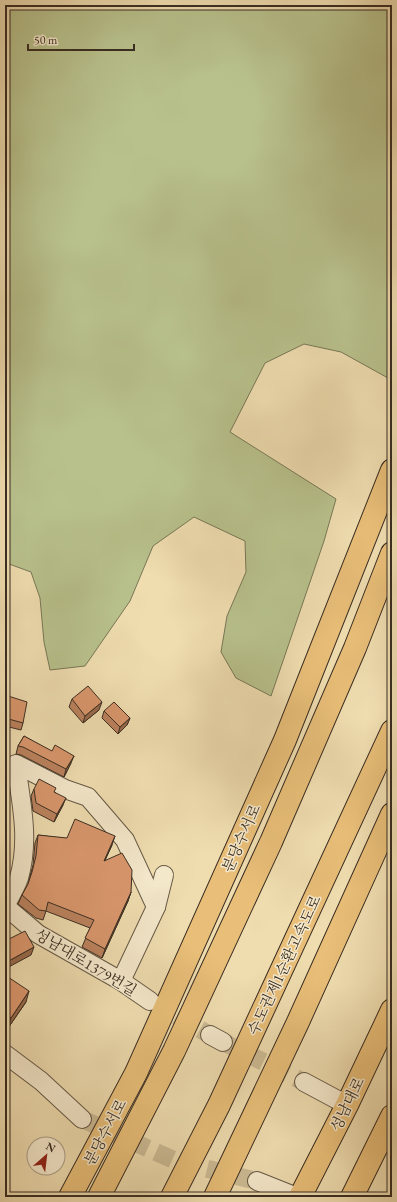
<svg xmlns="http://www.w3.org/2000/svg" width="397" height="1202" font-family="'EB Garamond','Noto Serif KR',serif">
	<rect width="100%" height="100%" fill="#efddb0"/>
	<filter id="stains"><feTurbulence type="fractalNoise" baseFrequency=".005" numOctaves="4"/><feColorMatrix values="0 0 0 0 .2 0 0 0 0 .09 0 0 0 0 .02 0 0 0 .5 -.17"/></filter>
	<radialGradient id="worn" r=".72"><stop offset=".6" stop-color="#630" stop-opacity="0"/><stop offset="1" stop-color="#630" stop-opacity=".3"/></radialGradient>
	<path fill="#b8c18c" stroke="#787757" d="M5,5H392V368L388,378L341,352L304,344L265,363L230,432L336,499L324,541L271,696L236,678L221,652L227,616L246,572L245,541L194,517L153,546L130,601L85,666L50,670L44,642L40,598L31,572L9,564L5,571Z"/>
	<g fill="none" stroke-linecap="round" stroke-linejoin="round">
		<g stroke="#cbba94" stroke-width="18" stroke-dasharray="18 9" stroke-linecap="butt">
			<path d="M153,1003L210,1035"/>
			<path d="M223,1042L304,1082"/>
			<path d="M82,1119L176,1161L257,1181"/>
		</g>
		<defs>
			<g id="minor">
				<path d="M5,906C10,897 16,887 19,878C30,839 21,803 16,764L65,789L88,797L125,840L156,907"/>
				<path d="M5,906L38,934L121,981L150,1001"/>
				<path d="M121,981L156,907L164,875"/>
				<path d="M210,1035L223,1042"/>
				<path d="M5,1054L41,1081L82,1119"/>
				<path d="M304,1082L347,1105"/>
				<path d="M257,1181L297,1197"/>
			</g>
			<g id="major">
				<path d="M300,1197L347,1105L392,1010"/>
				<path d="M352,1197L392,1116"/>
			</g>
			<g id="highway">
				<path d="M70,1197L136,1073L285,740L392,470"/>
				<path d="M99,1197L174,1051L271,842L355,648L392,553"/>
				<path d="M172,1197L219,1105L392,731"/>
				<path d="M215,1197L298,1022L392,814"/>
			</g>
		</defs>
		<use href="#minor" stroke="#665946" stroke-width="20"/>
		<use href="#major" stroke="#392d22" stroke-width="24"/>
		<use href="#highway" stroke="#392d22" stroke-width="24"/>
		<use href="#minor" stroke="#f5e9cc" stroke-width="18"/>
		<use href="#major" stroke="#e8be78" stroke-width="22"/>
		<use href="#highway" stroke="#e8be78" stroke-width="22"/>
	</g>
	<g fill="#bb825e" stroke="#392d22">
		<path d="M5,695L23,723L21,730L5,726Z"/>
		<path d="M72,699L99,710L83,723L69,707Z"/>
		<path d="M104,711L130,718L127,725L118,734L102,718Z"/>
		<path d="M24,736L71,763L64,777L21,755L16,754L18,746Z"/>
		<path d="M34,789L55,792L63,805L54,822L33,811L31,796Z"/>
		<path d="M38,835L112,845L105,860L131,892L128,901L102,958L82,947L90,928L46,911L43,920L36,918L18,904L22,895L28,885L29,880L33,865L35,843Z"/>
		<path d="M5,975L26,1002L8,1028L5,1026Z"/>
	</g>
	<g fill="#996a4c" stroke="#392d22">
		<path d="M102,702L99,710L83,723L85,716Z"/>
		<path d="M130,718L127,725L118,734L120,727Z"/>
		<path d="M74,756L71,763L64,777L66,769Z"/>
		<path d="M66,798L63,805L54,822L57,814Z"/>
		<path d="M115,836L112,845L101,869L104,861Z"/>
		<path d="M131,892L128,901L102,958L105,949Z"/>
		<path d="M34,947L31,955L5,969V963Z"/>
		<path d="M29,991L26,1002L8,1028L11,1018Z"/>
	</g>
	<g fill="#da976d" stroke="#392d22">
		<path d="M88,686L102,702L85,716L72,699Z"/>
		<path d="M5,695L27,702L23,723L5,718Z"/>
		<path d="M114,702L130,718L120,727L104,711Z"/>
		<path d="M24,736L52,751L55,745L74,756L66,769L23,747L18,746Z"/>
		<path d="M39,779L56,788L54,792L66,798L57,814L36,803L34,789Z"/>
		<path d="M75,819L115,836L104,861L122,853L132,870L131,892L105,949L85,938L94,920L48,902L46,911L39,910L22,895L28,884L32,872L36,856L38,835L67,838Z"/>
		<path d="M25,931L34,947L5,963V941Z"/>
		<path d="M5,975L29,991L11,1018L5,1013Z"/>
		<path d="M5,1093L7,1094L5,1098Z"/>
		<path d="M5,1122L9,1124L5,1132Z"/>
	</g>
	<g text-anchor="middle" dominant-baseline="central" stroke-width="3" stroke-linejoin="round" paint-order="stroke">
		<g font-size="15" fill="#392d22" stroke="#f5e9cc">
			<text transform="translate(241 838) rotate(-66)">분당수서로</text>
			<text transform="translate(86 962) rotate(31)">성남대로1379번길</text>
			<text transform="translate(284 965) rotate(-65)">수도권제1순환고속도로</text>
			<text transform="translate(347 1104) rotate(-64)">성남대로</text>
			<text transform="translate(105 1132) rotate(-62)">분당수서로</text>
		</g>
	</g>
	<rect width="397" height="1202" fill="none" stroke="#efddb0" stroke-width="20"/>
	<rect x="6" y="6" width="385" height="1190" fill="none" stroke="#392d22" stroke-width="2"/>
	<rect x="10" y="10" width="377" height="1182" fill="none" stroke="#392d22"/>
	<g transform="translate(46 1156) rotate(28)"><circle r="19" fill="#f5e9cc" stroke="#aa9e88"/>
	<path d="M0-3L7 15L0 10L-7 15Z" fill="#8f2418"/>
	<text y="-6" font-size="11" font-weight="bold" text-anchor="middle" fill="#392d22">N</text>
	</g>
	<path d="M28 44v6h106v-6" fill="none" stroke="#392d22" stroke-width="2"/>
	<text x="34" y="44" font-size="12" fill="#392d22" stroke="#f5e9cc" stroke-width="3" paint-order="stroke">50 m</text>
	<rect width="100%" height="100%" filter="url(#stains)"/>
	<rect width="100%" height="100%" fill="url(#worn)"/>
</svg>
